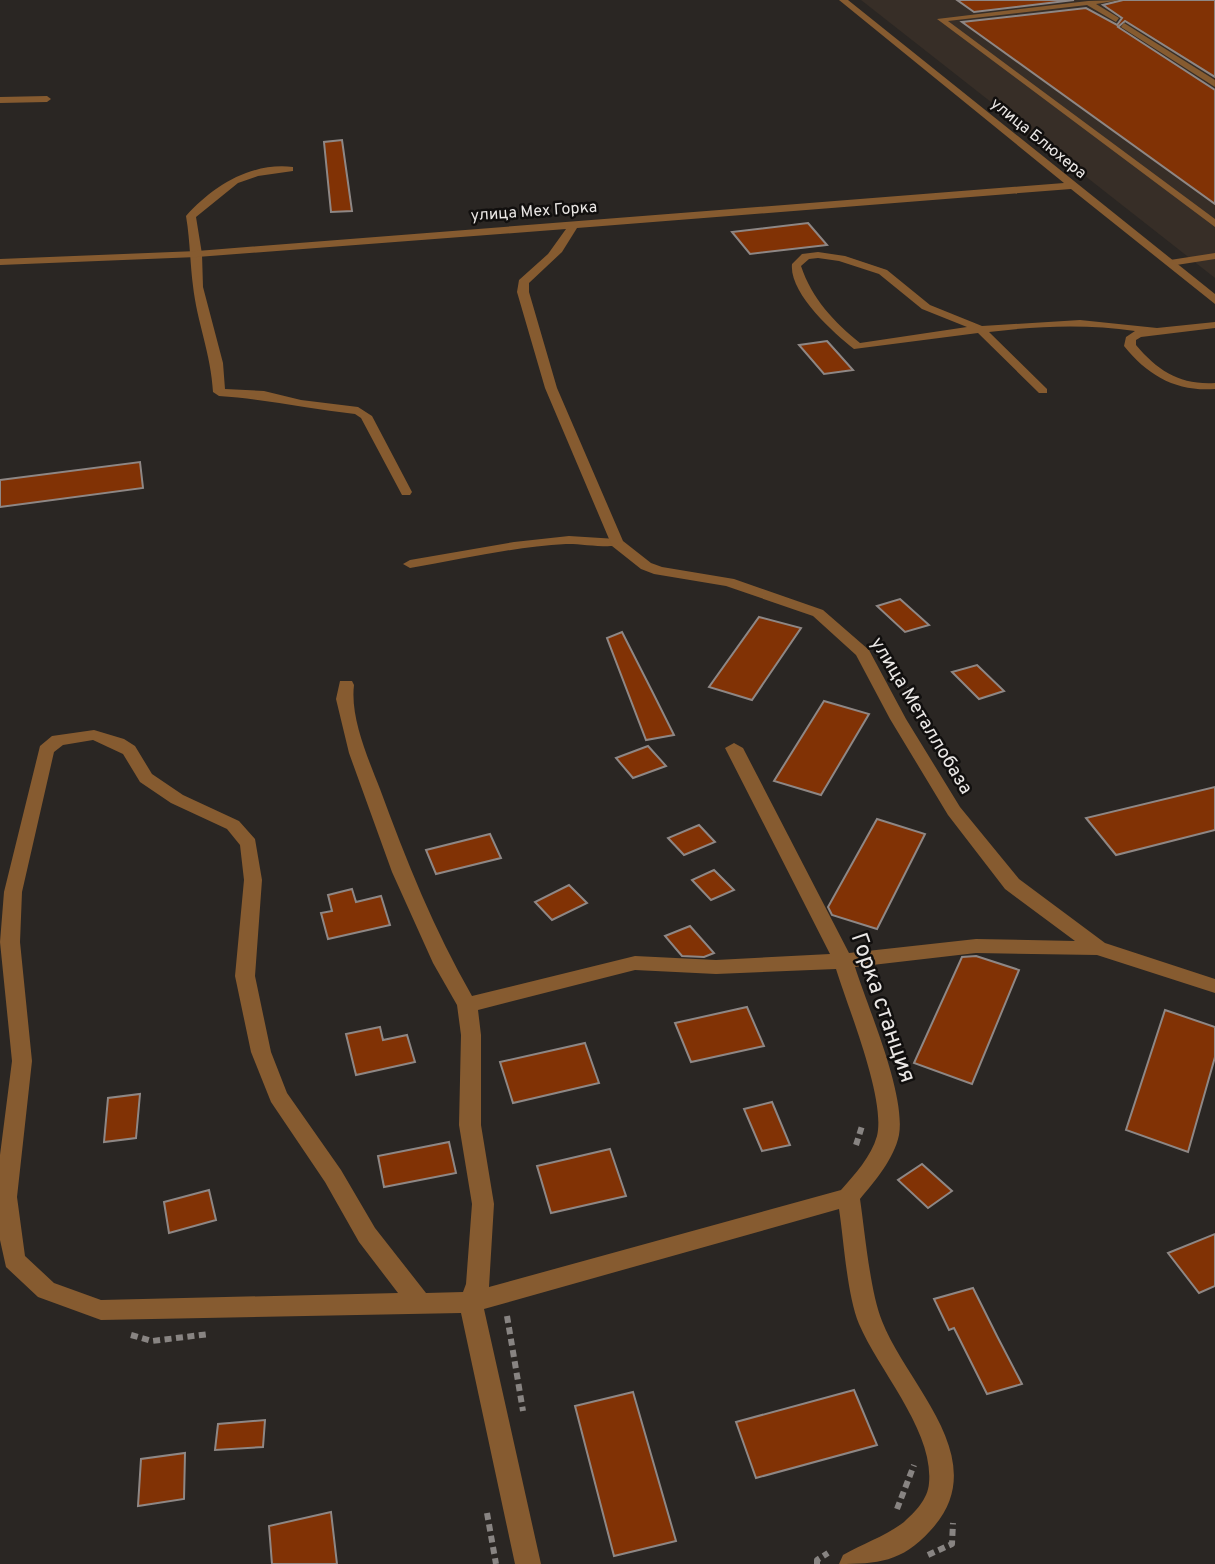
<svg xmlns="http://www.w3.org/2000/svg" width="1215" height="1564" font-family="Overpass,sans-serif">
	<rect width="100%" height="100%" fill="#2a2623"/>
	<path fill="#372e27" d="M861,0H1215V278Z"/>
	<g fill="#813205" stroke="#8e8785" stroke-width="2">
		<path d="M957,0H1074L974,12Z"/>
		<path d="M1123,0H1215V77L1125,21L1118,27L1215,90V204L962,22L1086,8L1117,25L1122,18L1103,5Z"/>
		<path d="M342,140L352,211L331,212L324,142Z"/>
		<path d="M808,223L827,245L750,254L732,232Z"/>
		<path d="M827,341L853,370L824,374L799,345Z"/>
		<path d="M140,462L143,488L0,507V480Z"/>
		<path d="M900,599L929,625L905,632L877,606Z"/>
		<path d="M759,617L801,628L752,700L709,687Z"/>
		<path d="M622,632L653,693L674,735L646,740L607,638Z"/>
		<path d="M977,665L1004,691L979,699L952,672Z"/>
		<path d="M824,701L869,714L821,795L774,781Z"/>
		<path d="M648,746L666,766L633,778L616,758Z"/>
		<path d="M1215,787V830L1116,855L1086,818Z"/>
		<path d="M877,819L925,834L877,929L832,915L828,907Z"/>
		<path d="M699,825L715,842L684,855L668,838Z"/>
		<path d="M490,834L501,858L436,874L426,850Z"/>
		<path d="M714,870L734,890L711,900L692,880Z"/>
		<path d="M569,885L587,903L552,920L535,902Z"/>
		<path d="M352,889L356,902L381,896L390,925L328,939L321,913L332,911L328,895Z"/>
		<path d="M690,926L714,953L704,957L682,956L665,936Z"/>
		<path d="M976,956L1019,970L972,1084L914,1063L962,957Z"/>
		<path d="M747,1007L764,1046L691,1062L675,1023Z"/>
		<path d="M1165,1010L1215,1027V1057L1188,1152L1126,1130Z"/>
		<path d="M380,1027L383,1040L407,1035L415,1062L356,1075L346,1034Z"/>
		<path d="M585,1043L599,1083L513,1103L500,1062Z"/>
		<path d="M140,1094L136,1138L104,1142L108,1098Z"/>
		<path d="M772,1102L790,1145L762,1151L744,1109Z"/>
		<path d="M449,1142L456,1173L384,1187L378,1156Z"/>
		<path d="M610,1149L626,1196L551,1213L537,1166Z"/>
		<path d="M922,1164L952,1191L928,1208L898,1180Z"/>
		<path d="M209,1190L216,1220L169,1233L164,1202Z"/>
		<path d="M1215,1234V1286L1199,1293L1168,1253Z"/>
		<path d="M973,1288L997,1336L1022,1384L987,1394L954,1328L949,1330L934,1299Z"/>
		<path d="M854,1390L877,1445L756,1478L736,1422Z"/>
		<path d="M633,1392L676,1541L614,1556L575,1406Z"/>
		<path d="M265,1420L263,1447L215,1450L218,1424Z"/>
		<path d="M185,1453L184,1499L138,1506L141,1459Z"/>
		<path d="M331,1512L337,1564H272L269,1526Z"/>
	</g>
	<g fill="none" stroke-linecap="round" stroke-linejoin="round">
		<path stroke="#888482" stroke-width="3.5" stroke-dasharray="4.5 2.5" stroke-linecap="butt" d="M907,688L916,698L926,721"/>
		<path stroke="#888482" stroke-width="4.5" stroke-dasharray="5 3.5" stroke-linecap="butt" d="M925,719L927,723"/>
		<g stroke="#888482" stroke-width="6" stroke-dasharray="7 4.5" stroke-linecap="butt">
			<path d="M856,1145L862,1126"/>
			<path d="M507,1316L523,1411"/>
			<path d="M131,1335L152,1341L209,1334"/>
			<path d="M897,1509L914,1465"/>
			<path d="M487,1513L496,1564"/>
			<path d="M928,1555L952,1544L953,1523"/>
			<path d="M817,1564V1560L828,1553"/>
		</g>
		<g fill="#865b30" fill-rule="evenodd">
			<path d="M1120,0L1096,4L1119,18L1116,22L1087,5L948,21L1215,219V227L937,19L1088,1Z"/>
			<path d="M1124,23L1215,80V87L1121,27Z"/>
			<path d="M0,97L47,96L51,99L47,102L0,103Z"/>
			<path d="M293,167V171L258,176L238,183L196,217L202,254L203,287L223,363L225,389L264,391L301,400L358,407L372,416L412,492L410,495H402L361,418L355,414C309,409 265,399 219,396L213,392C211,354 197,322 193,286C190,263 190,239 186,216C213,186 251,162 293,167Z"/>
			<path d="M818,252L845,256L887,270L930,305L982,326L1080,320L1157,328L1215,322V328L1141,337L1136,340V345C1158,371 1180,385 1215,383V389C1177,392 1148,376 1124,346L1126,337L1135,331C1087,324 1037,326 989,332L1047,389V393H1039L978,333L854,349C833,332 789,293 792,264L802,254ZM818,258L839,261L879,274L922,309L967,327L860,343C834,322 812,299 801,266L809,259Z"/>
			<path d="M1215,253V259L1170,266L1165,263L1170,260Z"/>
			<path d="M569,536L617,539L624,543C616,550 579,543 566,544C513,547 462,559 410,568L403,564L410,560L514,542Z"/>
		</g>
		<path fill="#865b30" fill-rule="evenodd" d="M839,0H848L1215,294V304L1071,189L577,228L562,252L529,283V292L557,388L623,541L651,563L662,567L734,579L823,610L869,650L906,719L960,807L1019,879L1105,943L1215,979V993L1097,955L976,953L855,967C868,1008 906,1094 899,1135C894,1159 875,1181 860,1199C865,1233 870,1291 882,1321C907,1386 996,1461 930,1531C902,1562 877,1564 839,1564L843,1555C862,1544 886,1536 904,1522C915,1512 928,1499 929,1483C934,1431 879,1371 859,1324C847,1295 844,1242 839,1209L484,1309L541,1564H515L461,1313L101,1320L38,1297L6,1267L0,1240V1155L12,1061L0,942L4,892L40,746L52,736L94,730L124,739L135,746L152,774L183,795L239,821L255,839L262,880L255,976L271,1052L287,1093L341,1170L375,1228L426,1293L463,1292L466,1284L472,1204L459,1125L461,1035L457,1005L433,963L392,872L349,753L336,699L340,681H352L354,685C350,718 368,758 380,789C406,860 434,930 472,996L635,956L716,960L830,954L725,748L734,743L743,748L849,953L976,939L1075,941L1005,889L948,815L890,719L856,655L813,616L726,586L654,574L641,569L612,546L545,388L517,292L519,280L548,254L566,229L197,257L0,265V259L197,251L1064,183ZM93,740L123,754L140,782L171,803L227,829L240,845L244,880L235,976L251,1052L271,1102L325,1182L359,1242L398,1293L101,1300L54,1283L25,1256L17,1197L32,1061L20,942L22,892L54,752L63,745ZM836,969C848,1008 886,1099 877,1136C871,1157 855,1174 841,1190L489,1287L494,1204L481,1125V1035L478,1010L635,970L716,974Z"/>
	</g>
	<g text-anchor="middle" dominant-baseline="central" stroke-width="5" stroke-linejoin="round" paint-order="stroke">
		<g font-size="16" fill="#eae7e5" stroke="#110f0e">
			<text transform="translate(1038 139) rotate(39)">улица Блюхера</text>
			<text transform="translate(534 212) rotate(-4)">улица Мех Горка</text>
		</g>
		<g font-size="19" fill="#eae7e5" stroke="#110f0e">
			<text transform="translate(921 716) rotate(59)">улица Металлобаза</text>
		</g>
		<g font-size="23" fill="#eae7e5" stroke="#110f0e">
			<text transform="translate(882 1008) rotate(71)">Горка станция</text>
		</g>
	</g>
</svg>
